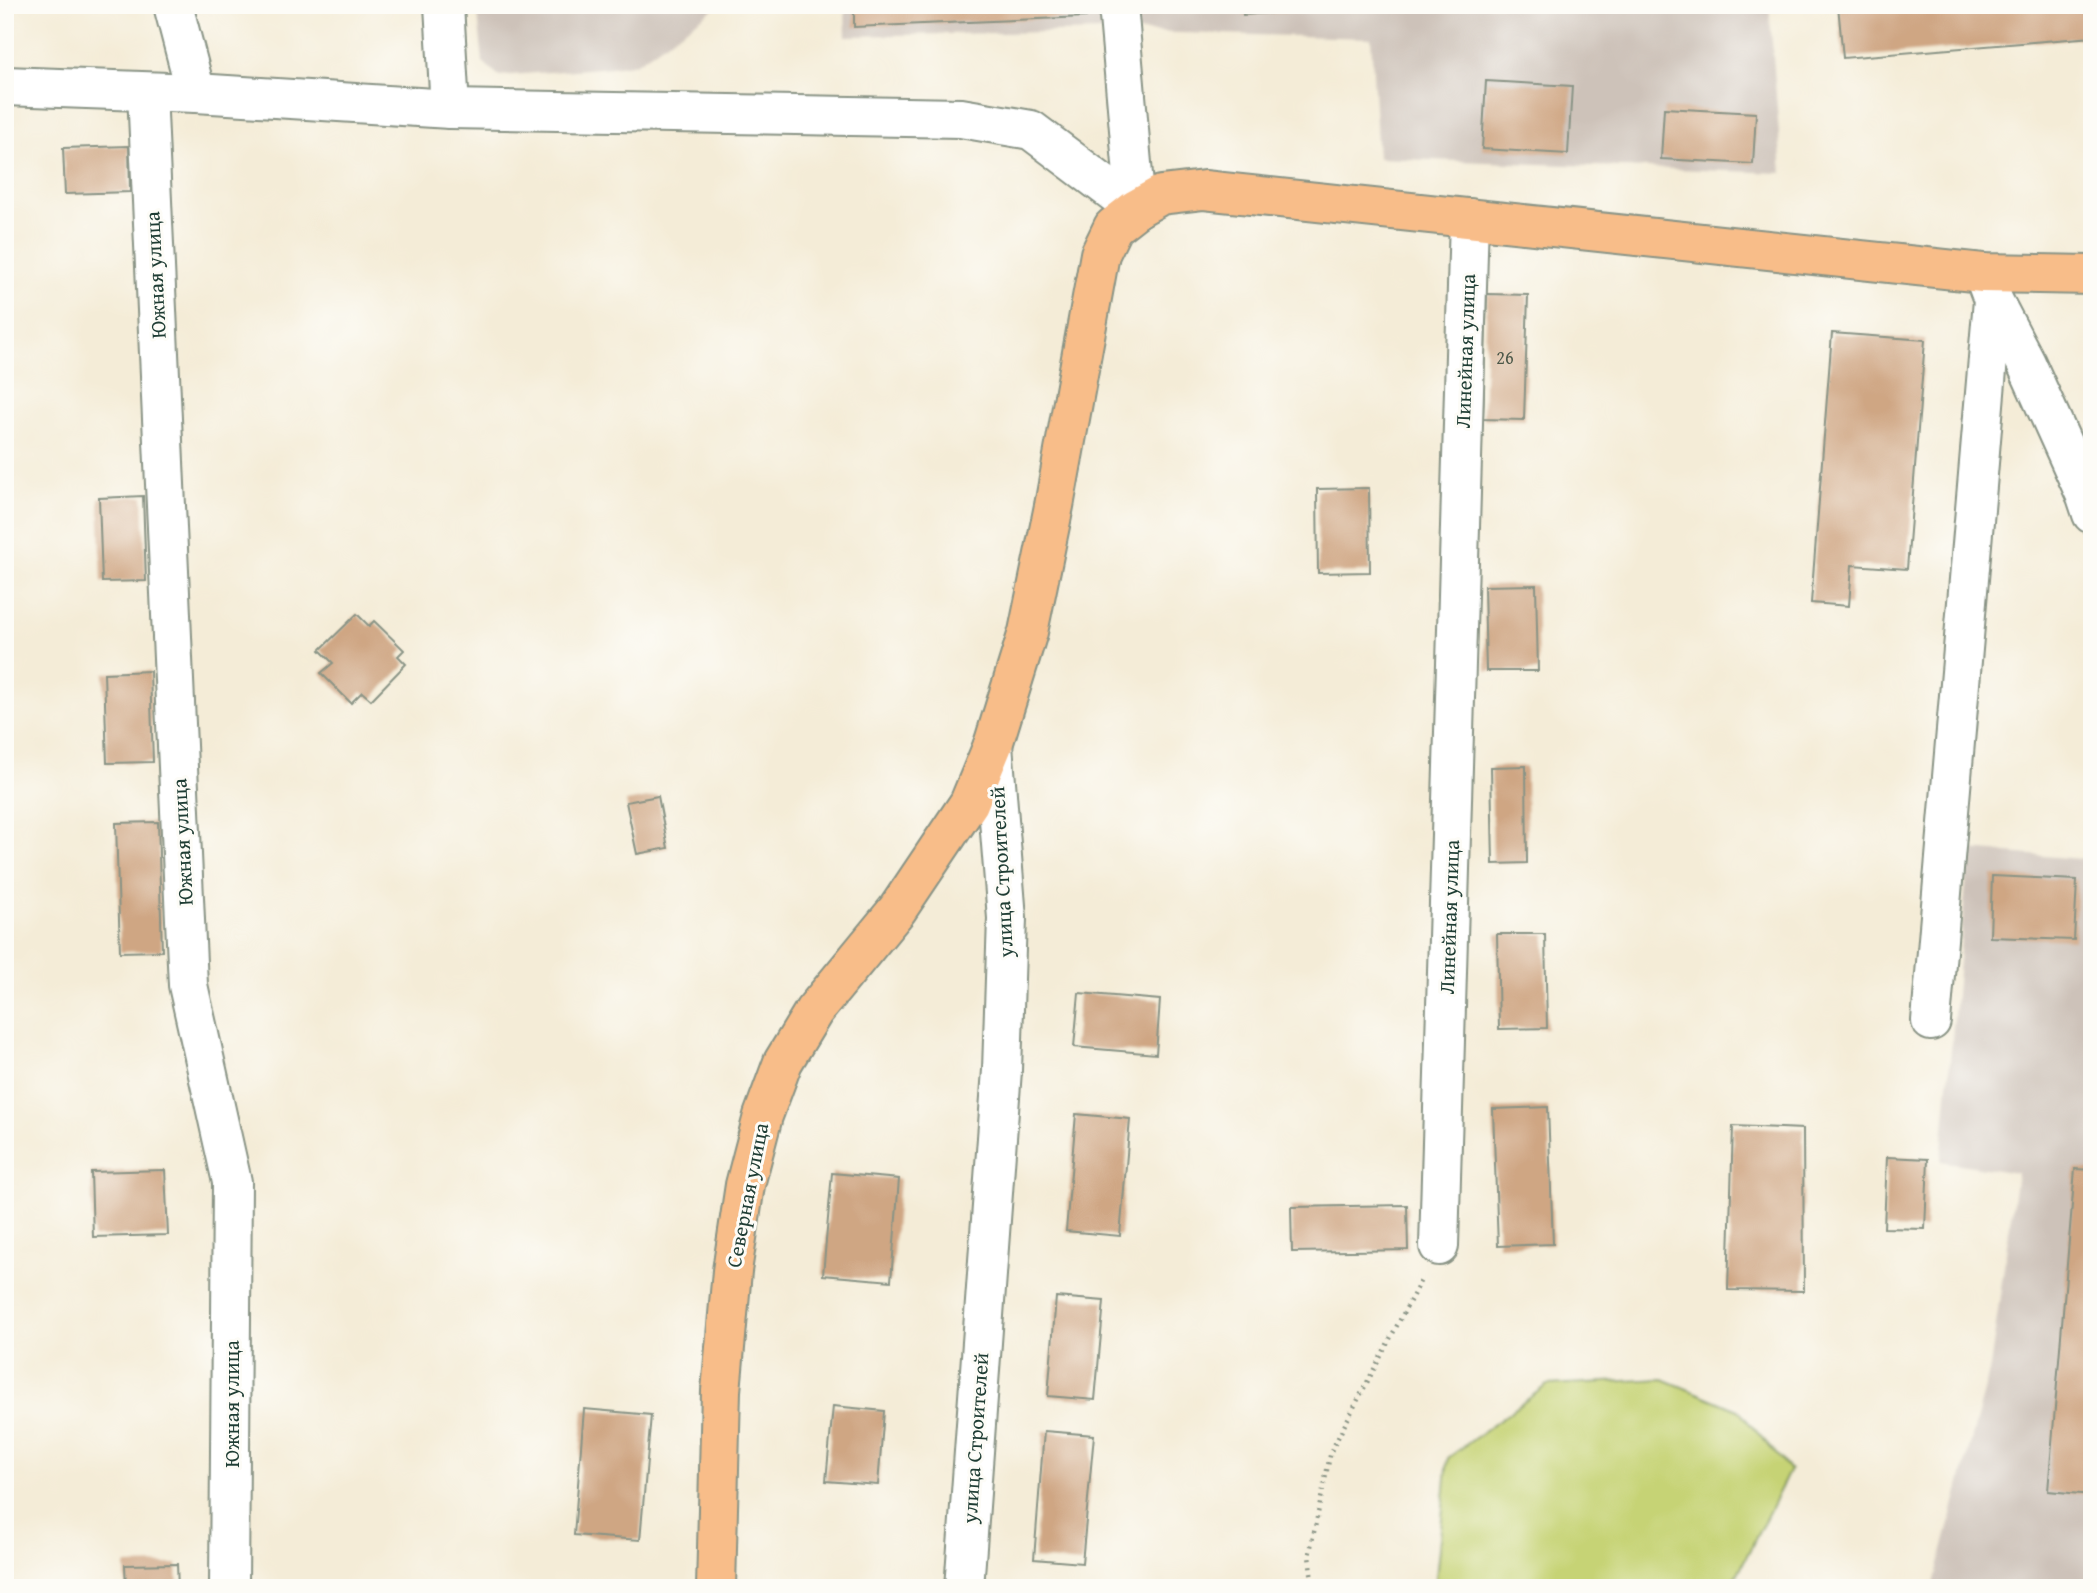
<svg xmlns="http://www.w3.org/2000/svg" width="2097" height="1593" font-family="'Gentium Book Plus',serif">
	<rect width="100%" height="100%" fill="#fdfcf7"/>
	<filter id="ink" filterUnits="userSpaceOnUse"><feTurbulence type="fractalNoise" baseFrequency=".0143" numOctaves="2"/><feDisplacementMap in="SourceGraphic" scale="14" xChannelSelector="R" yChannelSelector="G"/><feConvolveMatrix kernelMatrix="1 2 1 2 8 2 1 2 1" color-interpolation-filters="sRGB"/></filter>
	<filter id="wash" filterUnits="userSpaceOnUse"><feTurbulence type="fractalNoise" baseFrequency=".00686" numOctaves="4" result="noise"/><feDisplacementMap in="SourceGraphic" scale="28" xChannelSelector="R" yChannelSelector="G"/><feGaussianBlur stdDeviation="1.57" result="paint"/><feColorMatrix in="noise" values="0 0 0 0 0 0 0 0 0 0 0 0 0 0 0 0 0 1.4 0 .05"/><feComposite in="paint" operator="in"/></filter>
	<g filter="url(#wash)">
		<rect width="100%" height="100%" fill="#f4ecd7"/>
		<g fill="#cdc2b9">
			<path d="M477,5H719L637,63L612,67L499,76L483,62Z"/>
			<path d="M845,5H1769L1782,173L1378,158L1371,38L1106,31L846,36Z"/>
			<path d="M1969,850L2092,860V1588H1933L1990,1368L2017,1173L1941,1161Z"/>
		</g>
		<path fill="#c6d374" stroke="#728854" stroke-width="2" d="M1663,1379L1738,1410L1790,1470L1733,1583L1726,1588H1435L1448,1458L1547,1385Z"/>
		<g id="blocks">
			<g fill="#cfa683">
				<path d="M854,5H1086V17L854,27Z"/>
				<path d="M1242,5H1354V7L1243,15Z"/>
				<path d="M1838,5H2092V37L1843,58Z"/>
				<path d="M1486,81L1572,86L1568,154L1482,149Z"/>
				<path d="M1664,108L1756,113L1753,164L1661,159Z"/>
				<path d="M129,146L130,192L65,194L63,148Z"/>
				<path d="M1487,294L1528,295L1524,420L1483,419Z"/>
				<path d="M1832,333L1925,340L1907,569L1852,565L1849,606L1811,603Z"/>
				<path d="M1369,488L1370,572L1318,573L1317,489Z"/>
				<path d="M143,496L146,581L102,582L99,498Z"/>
				<path d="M1536,585L1538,671H1486L1484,586Z"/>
				<path d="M357,614L369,626L374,621L404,650L398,656L406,664L371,700L362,692L351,703L321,673L333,663L320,650Z"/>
				<path d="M150,671L153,762L107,763L104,673Z"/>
				<path d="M1526,766L1527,863L1493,864L1491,767Z"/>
				<path d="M658,796L668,848L637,854L626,802Z"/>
				<path d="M158,822L162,951L120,952L116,823Z"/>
				<path d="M1992,876L2077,880L2074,940L1990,937Z"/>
				<path d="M1497,934H1545L1547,1028L1499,1029Z"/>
				<path d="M1079,993L1160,1000L1156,1054L1074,1047Z"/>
				<path d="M1548,1107L1553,1244L1498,1246L1493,1109Z"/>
				<path d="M1076,1114L1130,1119L1120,1236L1066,1231Z"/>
				<path d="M1733,1126L1803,1129L1804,1291L1728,1290Z"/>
				<path d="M1887,1157L1928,1159L1925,1229L1884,1228Z"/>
				<path d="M2075,1169L2092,1170V1495L2048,1491Z"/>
				<path d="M165,1170L168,1235L93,1237L91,1172Z"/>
				<path d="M832,1173L899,1179L891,1281L823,1275Z"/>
				<path d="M1407,1205L1408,1250L1292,1252L1291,1207Z"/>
				<path d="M1056,1297L1104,1301L1095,1400L1048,1396Z"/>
				<path d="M833,1406L884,1411L878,1485L826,1481Z"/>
				<path d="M584,1409L651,1415L640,1540L574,1535Z"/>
				<path d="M1044,1431L1094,1435L1082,1563L1034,1559Z"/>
				<path d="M177,1564L178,1588H126L125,1565Z"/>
			</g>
		</g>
	</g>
	<g filter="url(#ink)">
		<use href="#blocks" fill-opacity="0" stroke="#8a9486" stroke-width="2"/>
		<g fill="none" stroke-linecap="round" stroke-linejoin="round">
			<defs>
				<g id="minor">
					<path d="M173,5L196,93"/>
					<path d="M444,5L450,109"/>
					<path d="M1118,5L1136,209"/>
					<path d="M5,86L196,93L450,109L961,118L1031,130L1136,209"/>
					<path d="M147,92L188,985L232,1182L229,1588"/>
					<path d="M1993,300L2026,363L2086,496L2092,514"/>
					<path d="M1931,1021L1993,300L1983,273"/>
					<path d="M1439,1246L1469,218"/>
					<path d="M964,1588L1002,1070L1007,918L993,745"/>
				</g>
				<path id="major" d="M716,1588L721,1391L732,1271L745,1185L763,1116L783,1062L814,1011L897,910L969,803L993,745L1028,632L1054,506L1100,254L1113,227L1136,209L1161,195L1204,190L1983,273L2092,275"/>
			</defs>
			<use href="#minor" stroke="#8a9486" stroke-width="42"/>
			<use href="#major" stroke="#8a9486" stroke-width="42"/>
			<path stroke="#8a9486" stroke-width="4.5" stroke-dasharray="2 5" stroke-linecap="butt" d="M1313,1588L1309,1556L1331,1451L1422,1278"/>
			<use href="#minor" stroke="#fff" stroke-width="38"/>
			<use href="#major" stroke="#f8bd89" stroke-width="38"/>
		</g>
	</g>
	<g text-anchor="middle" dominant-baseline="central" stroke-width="6" stroke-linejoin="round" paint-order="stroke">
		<g font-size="18" fill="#4b5748">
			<text x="1505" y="357">26</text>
		</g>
		<g font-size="21" fill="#1f3d34" stroke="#fdfcf7">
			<text transform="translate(155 275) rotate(-93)">Южная улица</text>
			<text transform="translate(1465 351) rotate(-88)">Линейная улица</text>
			<text transform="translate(182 842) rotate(-93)">Южная улица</text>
			<text transform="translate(1001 872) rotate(-93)">улица Строителей</text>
			<text transform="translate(1449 917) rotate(-88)">Линейная улица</text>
			<text transform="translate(747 1195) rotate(-79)">Северная улица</text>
			<text transform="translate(231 1404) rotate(-90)">Южная улица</text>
			<text transform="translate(975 1438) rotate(-86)">улица Строителей</text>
		</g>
	</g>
	<rect width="2097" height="1593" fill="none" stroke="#fdfcf7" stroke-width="28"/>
</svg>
